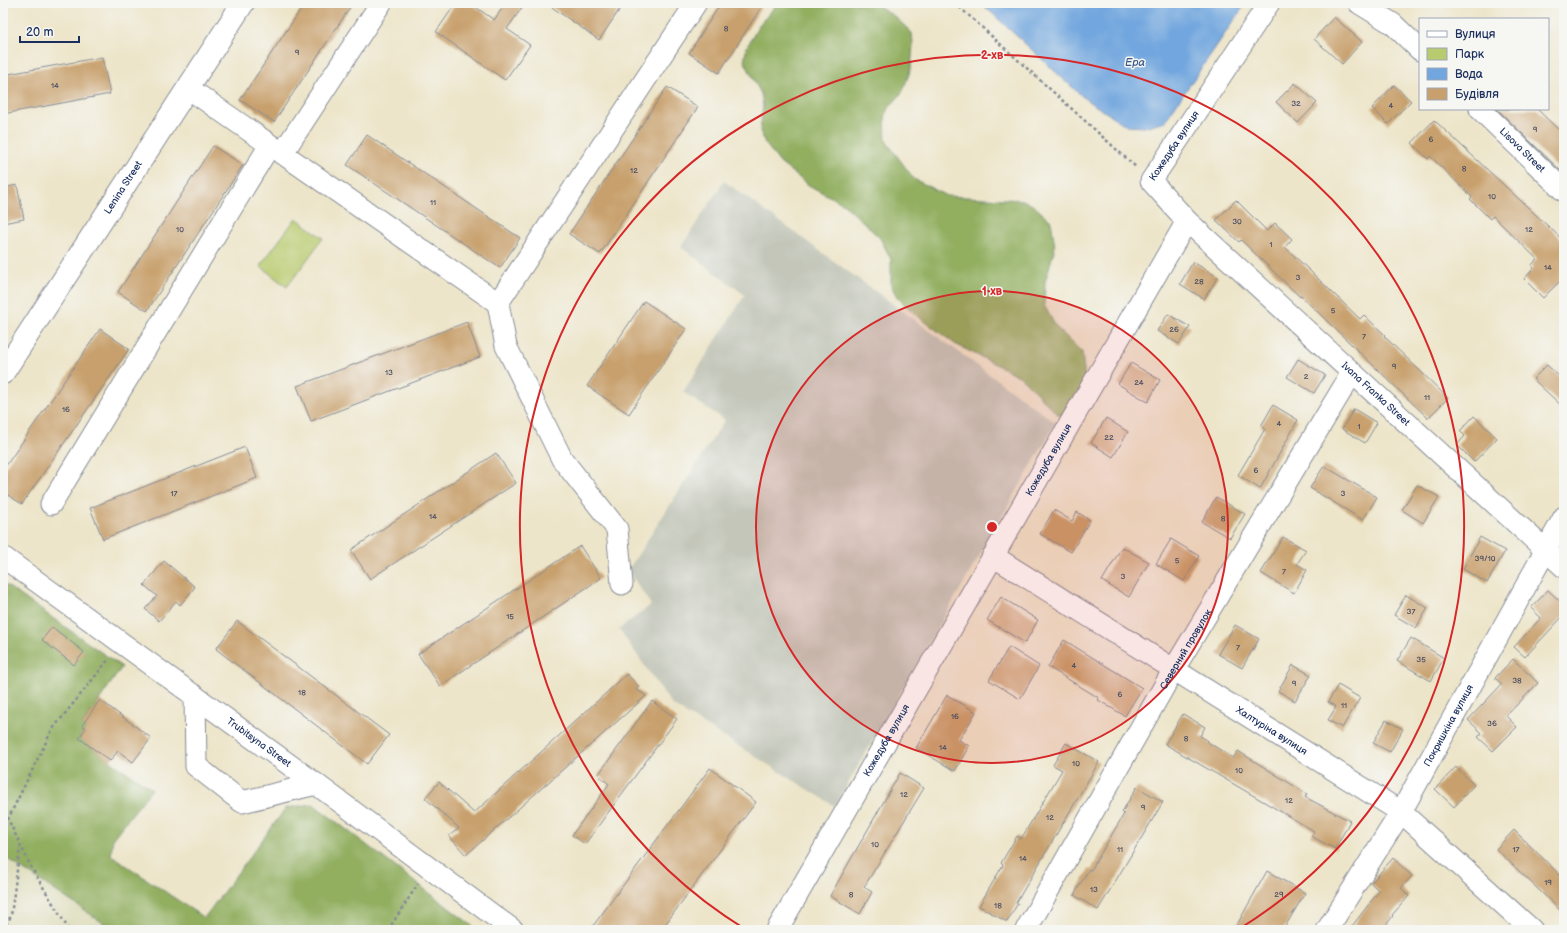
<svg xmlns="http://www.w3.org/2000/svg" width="1567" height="933" font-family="'Balsamiq Sans',sans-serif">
	<rect width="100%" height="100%" fill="#f6f6f2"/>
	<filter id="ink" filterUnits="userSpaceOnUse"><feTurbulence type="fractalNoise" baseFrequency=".025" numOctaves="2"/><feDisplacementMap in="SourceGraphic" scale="8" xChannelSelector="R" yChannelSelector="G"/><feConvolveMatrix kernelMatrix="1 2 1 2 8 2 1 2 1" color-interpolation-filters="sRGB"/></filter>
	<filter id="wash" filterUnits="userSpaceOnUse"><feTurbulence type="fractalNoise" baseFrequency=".012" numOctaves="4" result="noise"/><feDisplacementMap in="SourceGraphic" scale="16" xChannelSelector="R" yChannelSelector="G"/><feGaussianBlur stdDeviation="0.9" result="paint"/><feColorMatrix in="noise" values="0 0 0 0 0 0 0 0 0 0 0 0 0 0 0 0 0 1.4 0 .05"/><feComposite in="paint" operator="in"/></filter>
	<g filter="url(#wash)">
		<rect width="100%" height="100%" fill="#ede5c9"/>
		<path fill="#deddbb" d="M3,856L114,930H3Z"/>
		<path fill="#c3c6b9" d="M724,181L1056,423L835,806L672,705L619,629L651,605L628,570L725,420L683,392L745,295L681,247Z"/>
		<path fill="#b8cb6e" stroke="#6a7d66" d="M296,218L323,238L287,287L260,266Z"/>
		<g fill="#92af61" stroke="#566f60">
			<path d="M778,3H874L894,16L912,33L913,45L911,68L903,91L896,100L890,106L885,117L886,141L914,179L947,196L1023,200L1034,206L1051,221L1055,247L1045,282L1044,305L1056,327L1082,352L1086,388L1067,417L1056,413L1021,377L955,344L915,314L897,297L891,285V259L880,238L844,204L810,186L780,163L765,143L760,131L763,106L761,94L744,60L747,47L759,25Z"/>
			<path d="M3,583L122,667L82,725L86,728L79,738L110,761L152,789L113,838L111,855L204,918L286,808L313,804L478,930H114L3,856Z"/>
		</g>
		<path fill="#71a6de" stroke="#466a9e" d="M981,3H1246L1165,121L1145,127L1127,126L1085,99Z"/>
		<g id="blocks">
			<g fill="#c8a06d">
				<path d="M305,3H353L274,122L240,100Z"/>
				<path d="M456,3H470L494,20L506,3H525L507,29L530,45L505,80L436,32Z"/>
				<path d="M546,3H624L599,40Z"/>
				<path d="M721,3H764L719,73L689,53Z"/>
				<path d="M1334,17L1362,42L1342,64L1314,39Z"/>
				<path d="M102,57L110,94L3,114V75Z"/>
				<path d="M1295,83L1317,103L1298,123L1276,102Z"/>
				<path d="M1394,85L1411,101L1388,124L1372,108Z"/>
				<path d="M667,87L698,107L600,254L569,234Z"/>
				<path d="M1497,109H1537L1564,135V174Z"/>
				<path d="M1434,120L1564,241V277L1543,298L1524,279L1534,268L1531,266L1537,259L1493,216L1490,219L1470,199L1472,197L1430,156L1428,159L1412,143Z"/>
				<path d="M367,135L520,238L500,268L347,165Z"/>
				<path d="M213,146L243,165L147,311L118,292Z"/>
				<path d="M17,185L24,219L3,223V188Z"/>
				<path d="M1236,200L1267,231L1275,223L1292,239L1285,247L1360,319L1364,315L1385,335L1384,336L1448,398L1428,418L1301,296L1300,297L1241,240L1239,242L1216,220Z"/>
				<path d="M1193,262L1218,277L1204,299L1180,284Z"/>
				<path d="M644,301L686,329L629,414L587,386Z"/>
				<path d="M1168,314L1190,327L1179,344L1157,331Z"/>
				<path d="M467,322L480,357L311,421L297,386Z"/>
				<path d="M100,329L129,349L22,504L3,492V470Z"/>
				<path d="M1298,359L1325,375L1314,393L1287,377Z"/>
				<path d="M1131,363L1160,380L1148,402L1118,384Z"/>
				<path d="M1547,365L1564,381V408L1533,379Z"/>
				<path d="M1273,405L1298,420L1260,489L1238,475L1265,429L1261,426Z"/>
				<path d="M1354,409L1377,423L1365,443L1342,429Z"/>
				<path d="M1474,416L1497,438L1474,462L1457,445L1465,436L1460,431Z"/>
				<path d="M1106,418L1128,432L1113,457L1091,443Z"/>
				<path d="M245,447L257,478L103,539L90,508Z"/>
				<path d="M496,453L516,483L370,579L351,550Z"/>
				<path d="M1324,466L1377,497L1363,520L1310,488Z"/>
				<path d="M1417,485L1439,497L1423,523L1402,510Z"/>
				<path d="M1216,497L1245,514L1230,538L1202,522Z"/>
				<path d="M1054,510L1072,521L1077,512L1090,520L1071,552L1040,534Z"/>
				<path d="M1283,537L1306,550L1297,564L1307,570L1294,593L1261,573Z"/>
				<path d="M1480,537L1505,551L1487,583L1463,569Z"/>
				<path d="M1171,539L1199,556L1184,581L1156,564Z"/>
				<path d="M580,546L601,578L440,686L418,654Z"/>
				<path d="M1122,547L1149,562L1129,597L1102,581Z"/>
				<path d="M164,561L195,587L180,605L176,601L159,621L145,609L157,596L144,585Z"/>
				<path d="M1548,590L1564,605V615L1525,657L1514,647L1541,618L1531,608Z"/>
				<path d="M1406,595L1428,608L1416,628L1394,615Z"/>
				<path d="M1001,597L1038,620L1025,643L987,620Z"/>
				<path d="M237,621L389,735L367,764L216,649Z"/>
				<path d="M1235,625L1259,639L1242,668L1218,654Z"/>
				<path d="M52,627L84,652L74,665L42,640Z"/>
				<path d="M1411,638L1444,658L1431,681L1397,661Z"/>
				<path d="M1064,640L1142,688L1125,716L1098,700L1099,698L1048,667Z"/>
				<path d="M1009,647L1039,666L1020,699L989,680Z"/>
				<path d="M1513,659L1538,683L1506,716L1517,727L1493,751L1478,737L1482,733L1468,720L1502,684L1495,678Z"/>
				<path d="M1293,665L1311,675L1295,701L1278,691Z"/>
				<path d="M627,674L639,687L636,689L646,696L466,855L449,836L459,828L425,798L439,782L474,813Z"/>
				<path d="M1338,685L1360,698L1342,728L1328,720L1336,707L1328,702Z"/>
				<path d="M947,695L976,712L959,740L969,746L955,771L916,748Z"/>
				<path d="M100,700L151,738L133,762L118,751L110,761L79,738L86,728L82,725Z"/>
				<path d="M652,701L677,719L585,844L572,835L609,784L598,775Z"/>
				<path d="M1183,714L1205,727L1200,736L1207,740L1206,741L1233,758L1238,751L1307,794L1305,797L1350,821L1335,849L1311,836L1314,831L1165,744Z"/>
				<path d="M1386,720L1403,729L1390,752L1373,743Z"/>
				<path d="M1066,743L1099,762L1016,903H1018L1007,922L979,906L1003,865L1001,863L1017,836L1021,839L1062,770L1053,765Z"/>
				<path d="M1456,767L1474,785L1454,807L1435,789Z"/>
				<path d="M710,768L756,802L661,930H590Z"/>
				<path d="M900,773L924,788L864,887L872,892L860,914L830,896Z"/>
				<path d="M1137,787L1163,802L1098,910L1074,895L1089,869L1091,870L1124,814L1122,812Z"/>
				<path d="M1514,830L1564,879V914L1496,849Z"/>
				<path d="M1393,858L1412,876L1401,888L1409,896L1392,915L1393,916L1382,930H1349L1379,891L1371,883Z"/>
				<path d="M1267,871L1305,893L1283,930H1234Z"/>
			</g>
		</g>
	</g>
	<g filter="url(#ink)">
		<use href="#blocks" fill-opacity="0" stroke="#848a94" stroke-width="1"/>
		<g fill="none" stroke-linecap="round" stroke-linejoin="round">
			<defs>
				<g id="minor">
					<path d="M1359,3L1393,24L1420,50"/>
					<path d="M188,88L498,303L696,3"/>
					<path id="s1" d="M1480,109L1564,191"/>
					<path d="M282,154L381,3"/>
					<path id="s2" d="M1187,221L1564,567"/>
					<path d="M498,303L506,346L562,459L617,529L622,584"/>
					<path d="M51,504L270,145"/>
					<path id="s3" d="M993,556L1401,812L1532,930"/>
					<path id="s4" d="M3,557L316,784L513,930"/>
					<path d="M195,696L196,766L242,802L316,784"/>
					<path id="s5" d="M777,930L1187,221L1151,181L1269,3"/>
					<path id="s6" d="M1026,930L1174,669L1352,373"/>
					<path id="s7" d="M1327,930L1401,812L1564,517"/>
				</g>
				<g id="major">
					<path id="s8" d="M3,373L243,3"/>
				</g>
			</defs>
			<use href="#minor" stroke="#848a94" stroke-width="23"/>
			<use href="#major" stroke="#848a94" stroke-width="24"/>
			<g stroke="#848a94" stroke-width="2.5" stroke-dasharray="3 3" stroke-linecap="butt">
				<path d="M955,3L1137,168"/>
				<path d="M3,930L11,916L20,847"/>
				<path d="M69,930L31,867L8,819L52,730L109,659"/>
				<path d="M388,930L418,884"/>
			</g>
			<use href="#minor" stroke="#fff" stroke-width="21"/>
			<use href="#major" stroke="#fff" stroke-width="22"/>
		</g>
	</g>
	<circle cx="992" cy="527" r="236" fill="#d62828" fill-opacity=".12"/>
	<g fill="none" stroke="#d62828" stroke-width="2">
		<circle cx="992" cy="527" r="236"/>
		<path d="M745 929A472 472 0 1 1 1239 929"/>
	</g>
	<g text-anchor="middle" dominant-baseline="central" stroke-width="3" stroke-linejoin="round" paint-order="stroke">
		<g font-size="8" fill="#464b62">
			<text x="726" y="28">8</text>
			<text x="297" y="52">9</text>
			<text x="55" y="85">14</text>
			<text x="1296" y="103">32</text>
			<text x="1391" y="105">4</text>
			<text x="1535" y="129">9</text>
			<text x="1431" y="139">6</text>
			<text x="1464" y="168">8</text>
			<text x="634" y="170">12</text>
			<text x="1492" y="196">10</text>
			<text x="433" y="202">11</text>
			<text x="1237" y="221">30</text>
			<text x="180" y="229">10</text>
			<text x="1529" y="229">12</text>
			<text x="1271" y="244">1</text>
			<text x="1548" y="267">14</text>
			<text x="1298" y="277">3</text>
			<text x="1199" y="281">28</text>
			<text x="1333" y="310">5</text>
			<text x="1174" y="329">26</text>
			<text x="1364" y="336">7</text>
			<text x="1394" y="366">9</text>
			<text x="389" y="372">13</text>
			<text x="1306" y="376">2</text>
			<text x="1139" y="382">24</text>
			<text x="1427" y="397">11</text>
			<text x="66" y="409">16</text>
			<text x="1279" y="423">4</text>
			<text x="1359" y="426">1</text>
			<text x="1109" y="437">22</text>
			<text x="1256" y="470">6</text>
			<text x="174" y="493">17</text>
			<text x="1343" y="493">3</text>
			<text x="433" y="516">14</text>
			<text x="1223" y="518">8</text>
			<text x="1485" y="558">39/10</text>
			<text x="1177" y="560">5</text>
			<text x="1284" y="571">7</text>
			<text x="1123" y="576">3</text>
			<text x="1411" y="611">37</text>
			<text x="510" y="616">15</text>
			<text x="1238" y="647">7</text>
			<text x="1421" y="659">35</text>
			<text x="1074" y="665">4</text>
			<text x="1517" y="680">38</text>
			<text x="1294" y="683">9</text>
			<text x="302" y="692">18</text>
			<text x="1120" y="694">6</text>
			<text x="1344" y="705">11</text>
			<text x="955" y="716">16</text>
			<text x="1492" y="723">36</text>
			<text x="1186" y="738">8</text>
			<text x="943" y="747">14</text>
			<text x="1076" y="763">10</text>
			<text x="1239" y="770">10</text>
			<text x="904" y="794">12</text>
			<text x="1289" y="800">12</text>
			<text x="1143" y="807">9</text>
			<text x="1050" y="817">12</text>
			<text x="875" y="844">10</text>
			<text x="1120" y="849">11</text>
			<text x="1516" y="849">17</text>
			<text x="1023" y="858">14</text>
			<text x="1548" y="882">19</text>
			<text x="1094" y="889">13</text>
			<text x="851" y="894">8</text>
			<text x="1279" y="894">29</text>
			<text x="998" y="905">18</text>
		</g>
		<g font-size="10" fill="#1b2f5e" stroke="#f6f6f2">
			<text stroke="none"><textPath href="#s5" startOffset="915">Кожедуба вулиця</textPath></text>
			<text stroke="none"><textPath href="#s1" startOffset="59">Lisova Street</textPath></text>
			<text stroke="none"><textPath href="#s8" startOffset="221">Lenina Street</textPath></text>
			<text stroke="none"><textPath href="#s2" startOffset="256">Ivana Franka Street</textPath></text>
			<text stroke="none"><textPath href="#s5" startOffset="543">Кожедуба вулиця</textPath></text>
			<text stroke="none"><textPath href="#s6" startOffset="323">Северний провулок</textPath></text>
			<text stroke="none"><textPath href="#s7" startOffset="238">Покришкіна вулиця</textPath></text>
			<text stroke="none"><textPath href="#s3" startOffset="329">Халтуріна вулиця</textPath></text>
			<text stroke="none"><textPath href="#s5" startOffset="219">Кожедуба вулиця</textPath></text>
			<text stroke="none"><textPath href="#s4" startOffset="316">Trubitsyna Street</textPath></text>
		</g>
		<g font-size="11" font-style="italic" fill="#39598b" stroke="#f6f6f2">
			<text x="1135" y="62">Ера</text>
		</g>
	</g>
	<circle cx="992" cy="527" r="6" fill="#d62828" stroke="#f6f6f2" stroke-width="2"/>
	<g font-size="12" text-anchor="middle" font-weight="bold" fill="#d62828" stroke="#f6f6f2" stroke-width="3" stroke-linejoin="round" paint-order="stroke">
		<text x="992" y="59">2 хв</text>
		<text x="992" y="295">1 хв</text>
	</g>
	<rect width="1567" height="933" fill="none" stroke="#f6f6f2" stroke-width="16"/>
	<rect x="1419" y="18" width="130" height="92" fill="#f6f6f2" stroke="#9ea6b7"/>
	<rect x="1427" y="31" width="20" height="6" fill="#ffffff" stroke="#9ea6b7"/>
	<text x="1455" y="38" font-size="12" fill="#1b2f5e">Вулиця</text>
	<rect x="1427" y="48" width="20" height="12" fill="#b8cb6e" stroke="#9ea6b7"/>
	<text x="1455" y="58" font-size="12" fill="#1b2f5e">Парк</text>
	<rect x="1427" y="68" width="20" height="12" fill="#71a6de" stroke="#9ea6b7"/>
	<text x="1455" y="78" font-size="12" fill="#1b2f5e">Вода</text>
	<rect x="1427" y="88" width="20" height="12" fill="#c8a06d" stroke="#9ea6b7"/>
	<text x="1455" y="98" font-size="12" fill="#1b2f5e">Будівля</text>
	<path d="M20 36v6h59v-6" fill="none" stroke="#1b2f5e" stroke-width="2"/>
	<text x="26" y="36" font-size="12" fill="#1b2f5e" stroke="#f6f6f2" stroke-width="3" paint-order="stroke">20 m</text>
</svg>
